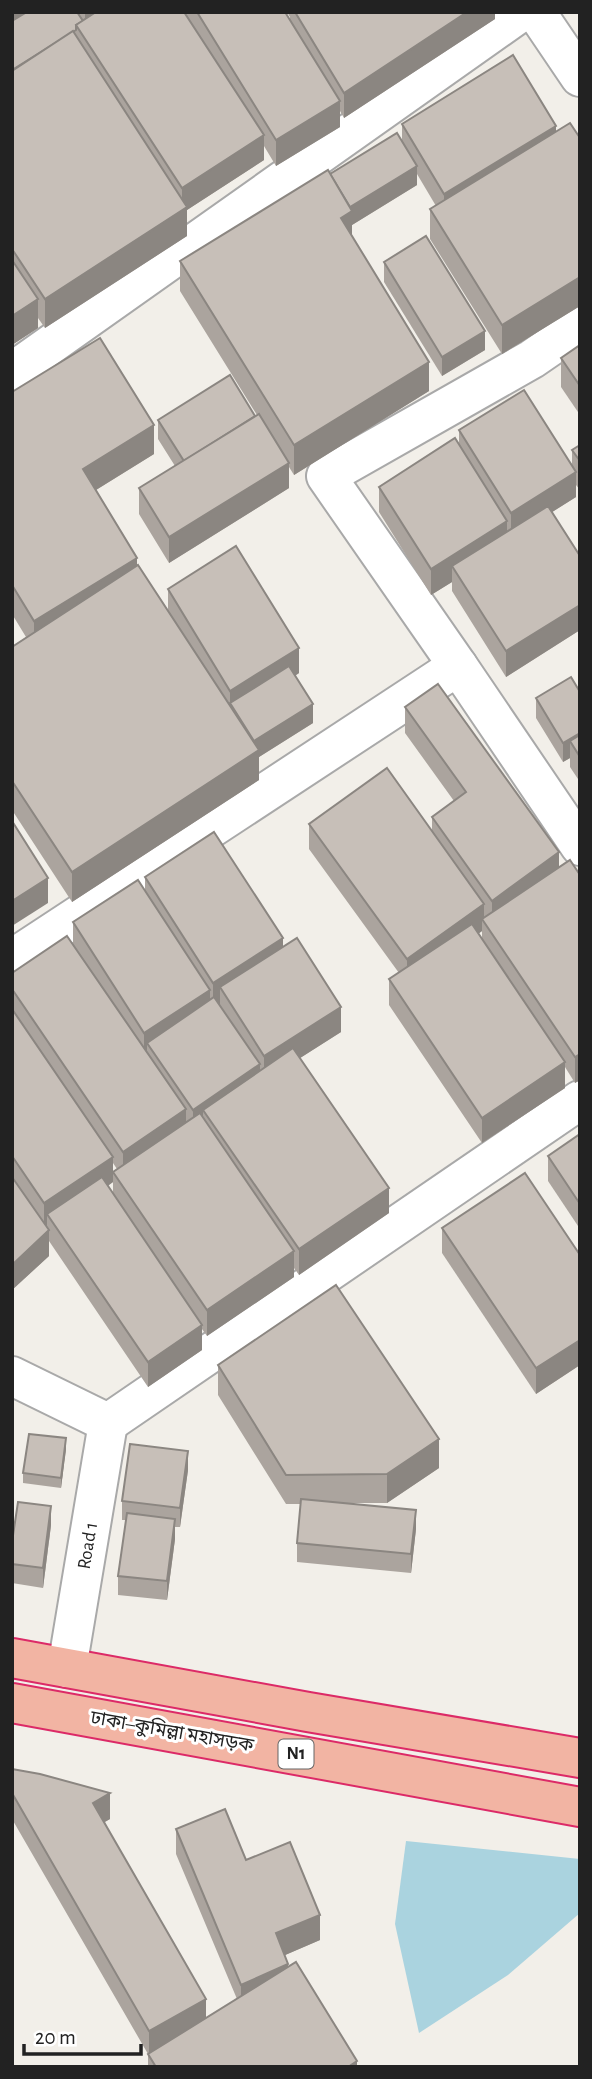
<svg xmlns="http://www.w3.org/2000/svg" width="592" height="2079" font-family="'Alegreya Sans','Noto Sans Bengali',sans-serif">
	<rect width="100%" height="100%" fill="#f2efe9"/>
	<path fill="#aad3df" d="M406,1841L580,1859V1913L508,1975L419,2033L395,1924Z"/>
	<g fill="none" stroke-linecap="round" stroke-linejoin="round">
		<defs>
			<g id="minor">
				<path d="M536,12L580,77"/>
				<path d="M12,372L521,12"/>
				<path d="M458,666L326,476L532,359L580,326"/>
				<path d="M12,959L458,666L580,846"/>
				<path d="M12,1376L108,1423L580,1100"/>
				<path id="s1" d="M67,1668L108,1423"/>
			</g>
			<g id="trunk">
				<path d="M12,1658L308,1712L580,1758"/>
				<path d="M12,1703L580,1807"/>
			</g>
		</defs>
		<use href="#minor" stroke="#a9a9a9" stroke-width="42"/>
		<use href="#trunk" stroke="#dc2a67" stroke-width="42"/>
		<use href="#minor" stroke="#fff" stroke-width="38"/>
		<use href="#trunk" stroke="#f2b4a3" stroke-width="38"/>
	</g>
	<g fill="#aba49e" fill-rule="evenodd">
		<path d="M12,12H285L290,22V17L287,12H495V19L344,118L340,111V127L276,166L264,146V160L187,210V236L45,328L38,318V328L12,345Z"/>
		<path d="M402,124L556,132L580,138V306L502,354L430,239V209L436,206L417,174V185L352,225V237L429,391L294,475L289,467V488L169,563L139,514V488L175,466L158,439V420L257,415L180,291V261L330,174L402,141Z"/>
		<path d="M384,262L485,350L442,376L384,282Z"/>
		<path d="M580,345V415L561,387V358Z"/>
		<path d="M12,392L154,454L96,490L137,565L168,610V589L299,673L295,676L313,723L259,757V780L72,902L12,810V647L26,637L12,614Z"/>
		<path d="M459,430L572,465V450L580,445V490L576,485V497L552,512L580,556V630L506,677L452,591V582L431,595L379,512V487L459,445Z"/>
		<path d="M580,692V782L570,767V758L563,762L536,718V698Z"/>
		<path d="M405,707L559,868L580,875V1080L575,1083L565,1067V1088L482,1143L389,1005V979L399,973L309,849V824L432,831V817L454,801L405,733ZM482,931V939L478,934Z"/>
		<path d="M145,877L283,947L341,1032L300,1058L389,1213L299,1275L294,1268V1277L207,1336L202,1329V1350L148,1387L49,1241V1256L12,1290V973L73,943V922L145,889ZM113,1163L117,1169L113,1172ZM113,1182V1193L108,1186Z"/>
		<path d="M580,1134V1229L548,1181V1156Z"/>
		<path d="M442,1228L580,1255V1365L536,1394L442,1253Z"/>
		<path d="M218,1365L439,1468L387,1503H346L416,1529L411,1573L297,1562V1543L301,1504H286L218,1395Z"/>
		<path d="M66,1449L61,1488L23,1483V1473Z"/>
		<path d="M188,1470L180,1527H175V1539L167,1600L118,1595V1576L126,1520H122V1501Z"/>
		<path d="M51,1525L43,1588L12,1583V1542Z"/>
		<path d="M12,1769L110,1819L104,1822L206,2018L237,1999L176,1854V1829L246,1860L320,1940L285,1955L288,1967L357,2067H148V2054L12,1819Z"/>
	</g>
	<g fill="#8b8681">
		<path d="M12,12H48L12,35Z"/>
		<path d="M85,12H111L85,24Z"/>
		<path d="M467,12H495V19L344,118V93Z"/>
		<path d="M340,101V127L276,166V140Z"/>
		<path d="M556,126V151L444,219V194Z"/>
		<path d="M264,135V160L187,210V236L45,328V299L182,210V188Z"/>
		<path d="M417,166V185L352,225V240L341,218L350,207Z"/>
		<path d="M580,277V306L502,354V325Z"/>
		<path d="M38,299V328L12,345V316Z"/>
		<path d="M485,331V350L442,376V357Z"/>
		<path d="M429,362V391L294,475V445Z"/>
		<path d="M154,425V454L83,498V469Z"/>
		<path d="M289,463V488L169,563V537Z"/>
		<path d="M576,472V497L511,538V513Z"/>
		<path d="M507,521V547L452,566V582L431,595V569Z"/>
		<path d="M137,558V587L34,650V621Z"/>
		<path d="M580,605V630L506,677V651Z"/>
		<path d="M299,648V673L236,713L230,704V691Z"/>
		<path d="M313,704V723L259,757V780L72,902V872L254,753V741Z"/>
		<path d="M580,733V752L570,741V758L563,762V743Z"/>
		<path d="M559,852V878L492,926V901Z"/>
		<path d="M48,878V903L12,926V901Z"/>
		<path d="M484,904V922L482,919V931L407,985V959Z"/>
		<path d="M283,938V963L220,987V1004L213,1008V983Z"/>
		<path d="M210,990V1015L147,1043V1056L144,1058V1033Z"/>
		<path d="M341,1007V1032L264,1081V1056Z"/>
		<path d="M580,1054V1080L575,1083V1057Z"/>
		<path d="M565,1062V1088L482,1143V1118Z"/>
		<path d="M260,1064V1083L203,1110V1122L193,1129V1110Z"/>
		<path d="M186,1109V1135L123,1177V1152Z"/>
		<path d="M113,1157V1182L53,1223L47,1214V1227L44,1229V1203Z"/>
		<path d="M389,1188V1213L299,1275V1249Z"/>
		<path d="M49,1230V1256L12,1290V1265Z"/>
		<path d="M294,1251V1277L207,1336V1310Z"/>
		<path d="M202,1325V1350L148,1387V1362Z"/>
		<path d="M580,1340V1365L536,1394V1368Z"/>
		<path d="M66,1438V1449L61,1488V1478Z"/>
		<path d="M439,1439V1468L387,1503V1474Z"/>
		<path d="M188,1451V1470L180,1527V1508Z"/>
		<path d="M51,1506V1525L43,1588V1568Z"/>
		<path d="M416,1510V1529L411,1573V1554Z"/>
		<path d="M175,1519V1539L167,1600V1581Z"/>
		<path d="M110,1793V1819L93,1829V1803Z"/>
		<path d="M320,1915V1940L276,1959V1933Z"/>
		<path d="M288,1964V1990L241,2010V1985Z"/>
		<path d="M206,1999V2024L149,2057V2031Z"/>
		<path d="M357,2061V2067H348Z"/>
	</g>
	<g fill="#c7bfb8" stroke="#8b8681" stroke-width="2">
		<path d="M27,12H77L83,21L76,25V30L12,70V21Z"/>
		<path d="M96,12H184L264,135L182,188L76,25Z"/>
		<path d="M197,12H285L340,101L276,140Z"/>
		<path d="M295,12H467L344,93Z"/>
		<path d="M73,31L187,207L45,299L12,249V71Z"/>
		<path d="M513,55L556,126L444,194L402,124Z"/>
		<path d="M570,123L580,138V277L502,325L430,209Z"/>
		<path d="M397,133L417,166L350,207L330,174Z"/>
		<path d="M328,170L352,211L341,218L429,362L294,445L180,261Z"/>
		<path d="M426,236L485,331L442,357L384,262Z"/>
		<path d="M12,260L38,299L12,316Z"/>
		<path d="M100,338L154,425L83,469L137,558L34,621L12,585V392Z"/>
		<path d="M580,345V386L561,358Z"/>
		<path d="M230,375L255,416L184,461L158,420Z"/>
		<path d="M524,390L576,472L511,513L459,430Z"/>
		<path d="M259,414L289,463L169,537L139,488Z"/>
		<path d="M455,438L507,521L431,569L379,487Z"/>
		<path d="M580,445V461L572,450Z"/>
		<path d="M548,506L580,556V605L506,651L452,566Z"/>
		<path d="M236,546L299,648L230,691L168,589Z"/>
		<path d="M138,565L259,750L72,872L12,781V647Z"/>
		<path d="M289,666L313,704L254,741L230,703Z"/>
		<path d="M571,677L580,692V733L563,743L536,698Z"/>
		<path d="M438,684L559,852L492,901L432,817L466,792L405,707Z"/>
		<path d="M580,735V757L570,741Z"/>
		<path d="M387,768L484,904L407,959L309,824Z"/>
		<path d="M12,821L48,878L12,901Z"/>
		<path d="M214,832L283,938L213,983L145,877Z"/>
		<path d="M570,860L580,875V1054L575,1057L482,919Z"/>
		<path d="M138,880L210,990L144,1033L73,922Z"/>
		<path d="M472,924L565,1062L482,1118L389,979Z"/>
		<path d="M67,936L186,1109L123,1152L12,989V973Z"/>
		<path d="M297,938L341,1007L264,1056L220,987Z"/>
		<path d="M214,997L260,1064L193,1110L147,1043Z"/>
		<path d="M12,1009L113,1157L44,1203L12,1156Z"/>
		<path d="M293,1048L389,1188L299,1249L203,1110Z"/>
		<path d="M200,1113L294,1251L207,1310L113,1172Z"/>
		<path d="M580,1134V1204L548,1156Z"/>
		<path d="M525,1173L580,1255V1340L536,1368L442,1228Z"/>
		<path d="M12,1177L49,1230L12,1265Z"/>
		<path d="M102,1177L202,1325L148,1362L47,1214Z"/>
		<path d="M336,1285L439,1439L387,1474L286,1475L218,1365Z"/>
		<path d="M29,1434L66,1438L61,1478L23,1473Z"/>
		<path d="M130,1444L188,1451L180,1508L122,1501Z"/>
		<path d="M301,1499L416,1510L411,1554L297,1543Z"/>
		<path d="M18,1502L51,1506L43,1568L12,1564V1542Z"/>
		<path d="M127,1513L175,1519L167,1581L118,1576Z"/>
		<path d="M12,1769L40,1774L110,1793L93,1803L206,1999L149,2031L12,1793Z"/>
		<path d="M225,1809L246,1860L290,1842L320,1915L276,1933L288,1964L241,1985L176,1829Z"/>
		<path d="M296,1962L357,2061L348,2067H156L148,2054Z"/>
	</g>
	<g text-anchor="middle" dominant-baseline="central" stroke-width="6" stroke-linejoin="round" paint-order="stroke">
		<rect fill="#fff" stroke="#646464" stroke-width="2" x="278.5" y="1739.5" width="35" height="29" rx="5"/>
		<g font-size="18" font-weight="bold" fill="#222">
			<text x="296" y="1754">N1</text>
		</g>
		<g font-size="19" fill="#222" stroke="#fff">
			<text stroke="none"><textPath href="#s1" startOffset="124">Road 1</textPath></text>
			<text transform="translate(172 1732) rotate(10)">ঢাকা–কুমিল্লা মহাসড়ক</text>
		</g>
	</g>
	<rect width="592" height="2079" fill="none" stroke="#222222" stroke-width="28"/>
	<path d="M24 2044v10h117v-10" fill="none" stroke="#222222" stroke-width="3.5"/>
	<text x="35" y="2044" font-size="21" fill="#222222" stroke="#ffffff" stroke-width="5" paint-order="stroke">20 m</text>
</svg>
